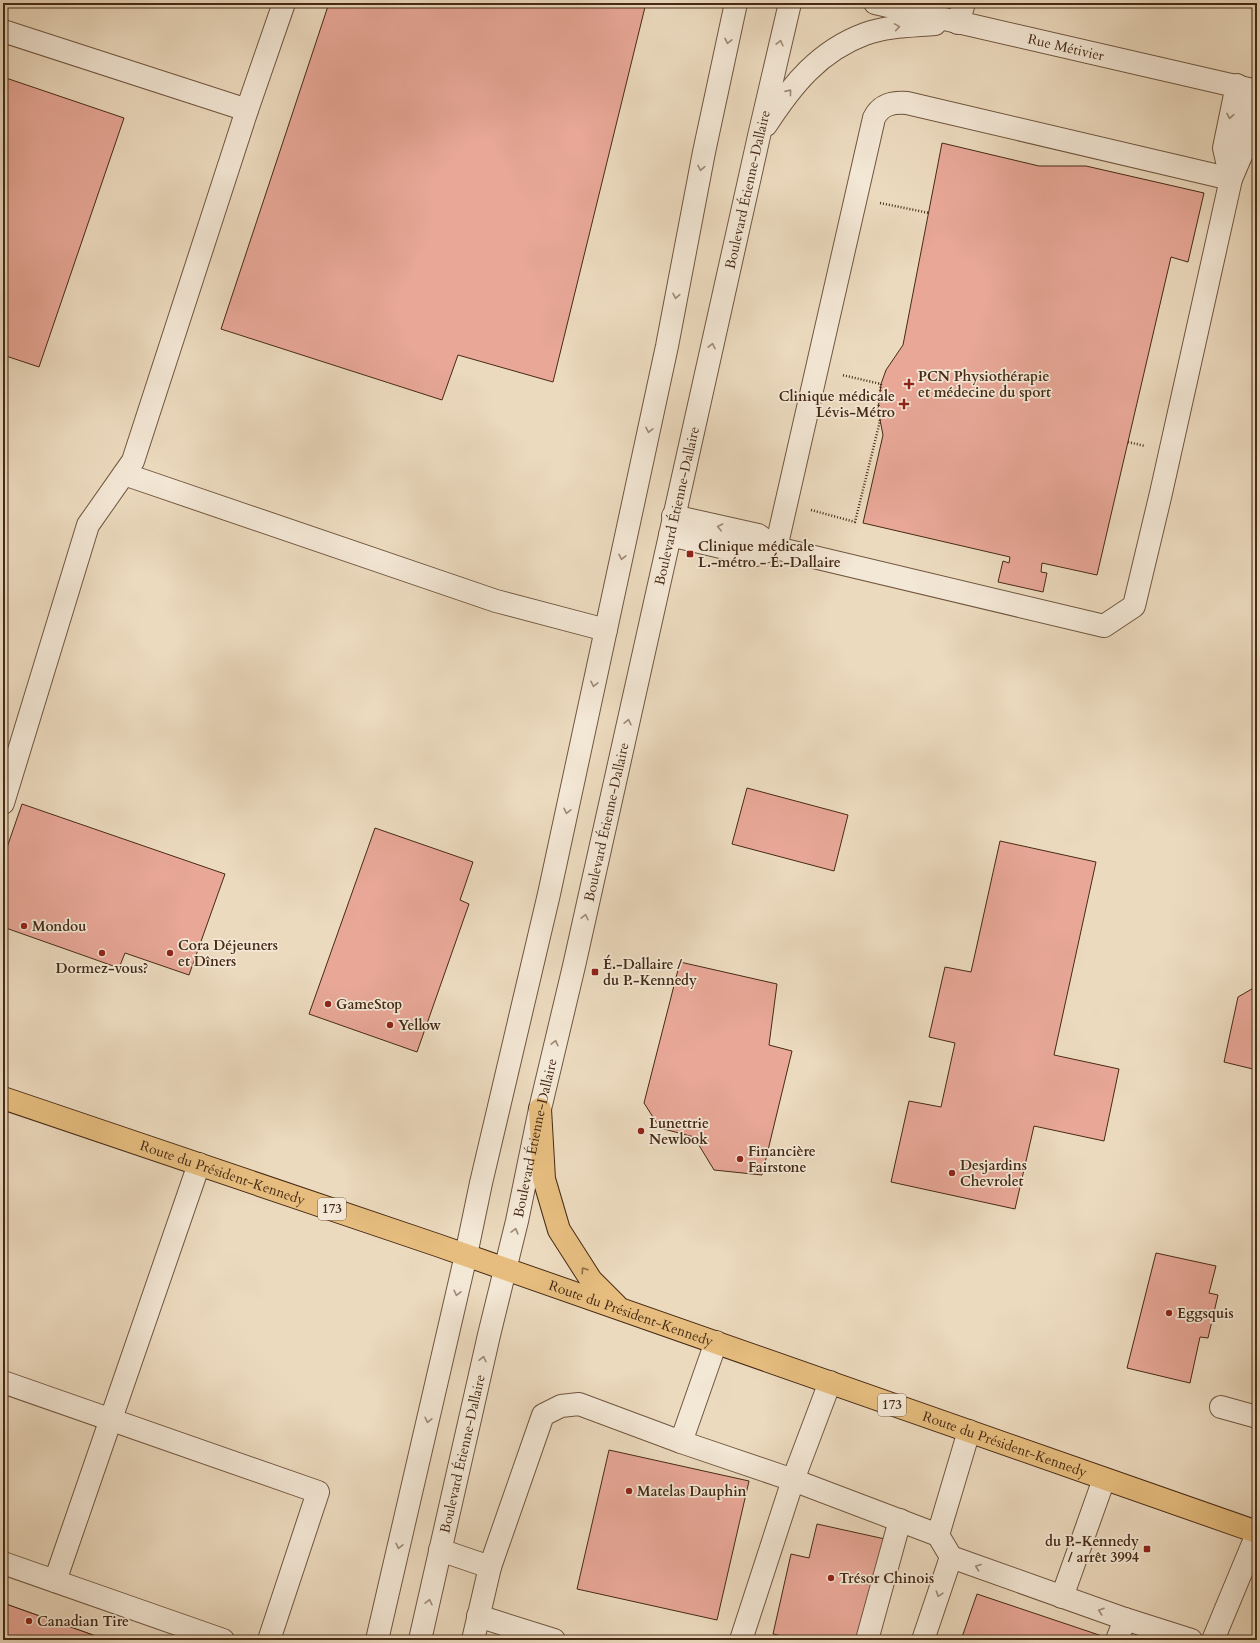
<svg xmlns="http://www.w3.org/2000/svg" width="1260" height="1643" font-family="Cardo,serif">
	<rect width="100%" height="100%" fill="#ecdabe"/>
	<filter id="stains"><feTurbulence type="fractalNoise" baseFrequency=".005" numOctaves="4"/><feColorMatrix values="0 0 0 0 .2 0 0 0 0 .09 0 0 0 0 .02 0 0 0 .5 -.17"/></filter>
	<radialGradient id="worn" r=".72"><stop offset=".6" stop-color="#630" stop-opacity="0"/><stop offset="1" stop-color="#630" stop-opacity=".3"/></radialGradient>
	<g fill="#e8a797" stroke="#462a15">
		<path d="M329,3H410L421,6L422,3H646L553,382L458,355L442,400L221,329Z"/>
		<path d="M3,77L124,118L39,367L3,355Z"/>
		<path d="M942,143L1039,166H1086L1204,193L1188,262L1171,257L1097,575L1042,563L1041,572L1047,573L1043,592L998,582L1003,561L1009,563L1010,557L863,523L883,435L878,410L881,384L886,370L903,345Z"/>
		<path d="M747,788L848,815L834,871L732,844Z"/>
		<path d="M22,804L225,874L189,975L125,953L119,968L3,927V859Z"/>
		<path d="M375,828L473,862L460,900L469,904L417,1052L309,1014Z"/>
		<path d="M1000,841L1096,862L1054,1055L1119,1069L1104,1141L1034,1126L1015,1209L891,1182L909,1101L941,1107L955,1043L929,1037L945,967L971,972Z"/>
		<path d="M680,962L777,984L769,1045L792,1051L762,1175L714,1170L694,1137L660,1128L644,1103Z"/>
		<path d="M1257,986V1070L1224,1062L1238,997Z"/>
		<path d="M1156,1253L1216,1266L1209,1293L1218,1295L1208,1338L1200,1337L1190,1383L1127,1368Z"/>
		<path d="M609,1450L749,1481L717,1620L577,1589Z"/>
		<path d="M817,1524L885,1539L863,1640H801L773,1634L791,1554L809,1558Z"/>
		<path d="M977,1594L1114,1640H961Z"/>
		<path d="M3,1603L107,1640H3Z"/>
		<path d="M3,1603L107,1640H3Z"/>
	</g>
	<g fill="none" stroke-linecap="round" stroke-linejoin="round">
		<defs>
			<g id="minor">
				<path id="s1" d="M875,3L1257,91"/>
				<path d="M958,23L964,3"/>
				<path d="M3,31L247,110"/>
				<path d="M766,125C792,85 819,51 865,34C887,26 912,26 935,24"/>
				<path d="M1231,179L1224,148L1237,85"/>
				<path d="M124,474L496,601L606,630"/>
				<path d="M673,516L758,535L776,548L1104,626L1134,606L1161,493L1231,179L1243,151L1256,91"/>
				<path d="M670,535L755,555L776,548"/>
				<path d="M776,548L874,118C881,104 893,102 907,103L1231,179"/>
				<path d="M3,803L88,525L133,461L247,110L284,3"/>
				<path d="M3,1382L318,1492L269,1640"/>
				<path d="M1221,1407L1257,1417"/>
				<path d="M681,1442L793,1480L830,1382"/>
				<path d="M938,1535L951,1557L1125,1619L1191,1640"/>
				<path d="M440,1550L490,1567L473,1640"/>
				<path d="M3,1563L223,1640"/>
				<path d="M490,1567L543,1415L561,1406L579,1404L681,1442L716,1342"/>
				<path d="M55,1581L199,1164"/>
				<path d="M1062,1597L1104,1479"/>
				<path d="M478,1616L554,1640"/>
				<path d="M377,1640L466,1255L481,1183L549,894L667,346L704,152L736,3"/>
				<path id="s2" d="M420,1640L489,1335L517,1221L540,1109L574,966L759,136L790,3"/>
				<path d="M741,1640L793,1480L938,1535L969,1431"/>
				<path d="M867,1640L900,1520"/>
				<path d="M923,1640L951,1557"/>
				<path d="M1117,1640L1125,1619"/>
				<path d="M1213,1640L1257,1534"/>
			</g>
			<g id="major">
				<path id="s3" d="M3,1098L437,1245L1257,1532"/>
				<path d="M540,1109L544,1179L559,1230L591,1280L616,1305"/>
			</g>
		</defs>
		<use href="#minor" stroke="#70563f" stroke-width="24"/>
		<use href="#major" stroke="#462a15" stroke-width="24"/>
		<g stroke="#462a15" stroke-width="2.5" stroke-dasharray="1 2" stroke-linecap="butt">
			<path d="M880,203L929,213"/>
			<path d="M1128,442L1145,446"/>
			<path d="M811,510L855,522L880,421L878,410L881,384L842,375"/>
		</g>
		<use href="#minor" stroke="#f3e7d5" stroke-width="22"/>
		<use href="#major" stroke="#e6bd7f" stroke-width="22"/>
	</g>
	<defs><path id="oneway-chevron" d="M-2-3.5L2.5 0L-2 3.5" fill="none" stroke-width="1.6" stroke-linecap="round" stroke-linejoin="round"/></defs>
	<g stroke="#9c8875">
		<use href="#oneway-chevron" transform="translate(897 27) rotate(-9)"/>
		<use href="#oneway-chevron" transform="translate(728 41) rotate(102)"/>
		<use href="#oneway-chevron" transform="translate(780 43) rotate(-77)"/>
		<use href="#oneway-chevron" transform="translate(789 92) rotate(-51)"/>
		<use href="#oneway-chevron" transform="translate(1230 116) rotate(101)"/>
		<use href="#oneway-chevron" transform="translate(701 168) rotate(101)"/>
		<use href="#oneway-chevron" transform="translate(676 296) rotate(101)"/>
		<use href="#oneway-chevron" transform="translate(712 346) rotate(-78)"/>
		<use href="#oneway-chevron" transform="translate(649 430) rotate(102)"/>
		<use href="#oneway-chevron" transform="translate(720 527) rotate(-167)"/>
		<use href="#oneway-chevron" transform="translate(622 557) rotate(102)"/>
		<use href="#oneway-chevron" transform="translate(594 684) rotate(102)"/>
		<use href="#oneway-chevron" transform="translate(628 722) rotate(-77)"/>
		<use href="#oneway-chevron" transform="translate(567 811) rotate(102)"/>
		<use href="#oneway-chevron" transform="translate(585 917) rotate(-77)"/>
		<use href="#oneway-chevron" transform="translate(555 1043) rotate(-76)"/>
		<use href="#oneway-chevron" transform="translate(515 1231) rotate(-75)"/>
		<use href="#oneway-chevron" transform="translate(457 1293) rotate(103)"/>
		<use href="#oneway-chevron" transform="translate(483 1359) rotate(-77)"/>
		<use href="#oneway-chevron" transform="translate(428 1420) rotate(103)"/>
		<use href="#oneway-chevron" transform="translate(399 1546) rotate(103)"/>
		<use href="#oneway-chevron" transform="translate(978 1567) rotate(-160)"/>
		<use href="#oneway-chevron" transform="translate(939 1594) rotate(108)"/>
		<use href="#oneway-chevron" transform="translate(429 1602) rotate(-77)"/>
		<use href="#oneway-chevron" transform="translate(1101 1611) rotate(-161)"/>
	</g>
	<use stroke="#8e6c45" href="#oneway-chevron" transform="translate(584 1270) rotate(-124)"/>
	<g fill="#8f2418" stroke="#f3e7d5" stroke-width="1.5">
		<path d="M907 378h4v4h4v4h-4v4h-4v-4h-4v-4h4z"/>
		<path d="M902 398h4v4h4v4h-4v4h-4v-4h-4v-4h4z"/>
		<rect x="686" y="550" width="8" height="8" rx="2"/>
		<circle cx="24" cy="926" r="4"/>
		<circle cx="102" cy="953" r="4"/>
		<circle cx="170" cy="953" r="4"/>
		<rect x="591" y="968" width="8" height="8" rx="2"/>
		<circle cx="328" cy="1004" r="4"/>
		<circle cx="390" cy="1025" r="4"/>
		<circle cx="641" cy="1131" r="4"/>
		<circle cx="740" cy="1159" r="4"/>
		<circle cx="952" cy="1173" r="4"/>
		<circle cx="1169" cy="1313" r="4"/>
		<circle cx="629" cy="1491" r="4"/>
		<rect x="1143" y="1545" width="8" height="8" rx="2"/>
		<circle cx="831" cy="1578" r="4"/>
		<circle cx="29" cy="1621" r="4"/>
	</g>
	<g text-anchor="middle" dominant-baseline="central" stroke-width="3.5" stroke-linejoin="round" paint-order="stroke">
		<g fill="#f3e7d5" stroke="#7a634f" stroke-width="1">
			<rect x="318" y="1198" width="28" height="22" rx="3"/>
			<rect x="878" y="1394" width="28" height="22" rx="3"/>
		</g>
		<g font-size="13" font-weight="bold" fill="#462a15">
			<text x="332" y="1209">173</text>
			<text x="892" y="1405">173</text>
		</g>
		<g font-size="14" fill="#462a15" stroke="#f3e7d5">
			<text stroke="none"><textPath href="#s1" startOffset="196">Rue Métivier</textPath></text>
			<text stroke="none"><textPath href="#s2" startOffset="1487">Boulevard Étienne-Dallaire</textPath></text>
			<text stroke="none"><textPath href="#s2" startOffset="1163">Boulevard Étienne-Dallaire</textPath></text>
			<text stroke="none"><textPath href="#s2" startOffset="839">Boulevard Étienne-Dallaire</textPath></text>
			<text stroke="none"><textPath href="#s2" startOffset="515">Boulevard Étienne-Dallaire</textPath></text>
			<text stroke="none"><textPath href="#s3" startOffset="232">Route du Président-Kennedy</textPath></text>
			<text stroke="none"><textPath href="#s3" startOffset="664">Route du Président-Kennedy</textPath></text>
			<text stroke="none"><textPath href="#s3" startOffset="1060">Route du Président-Kennedy</textPath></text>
			<text stroke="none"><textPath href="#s2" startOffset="191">Boulevard Étienne-Dallaire</textPath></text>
		</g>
		<g font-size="14" font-weight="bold" fill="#462a15" stroke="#f3e7d5" text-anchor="start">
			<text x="918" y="376">PCN Physiothérapie<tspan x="918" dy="16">et médecine du sport</tspan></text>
			<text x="895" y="396" text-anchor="end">Clinique médicale<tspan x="895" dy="16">Lévis-Métro</tspan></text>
			<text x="698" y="546">Clinique médicale<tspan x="698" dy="16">L.-métro - É.-Dallaire</tspan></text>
			<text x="32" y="926">Mondou</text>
			<text x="178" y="945">Cora Déjeuners<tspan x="178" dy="16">et Dîners</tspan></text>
			<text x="603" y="964">É.-Dallaire /<tspan x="603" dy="16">du P.-Kennedy</tspan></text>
			<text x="102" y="968" text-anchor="middle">Dormez-vous?</text>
			<text x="336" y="1004">GameStop</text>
			<text x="398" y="1025">Yellow</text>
			<text x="649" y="1123">Lunettrie<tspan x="649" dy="16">Newlook</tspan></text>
			<text x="748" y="1151">Financière<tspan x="748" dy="16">Fairstone</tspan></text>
			<text x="960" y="1165">Desjardins<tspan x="960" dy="16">Chevrolet</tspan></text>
			<text x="1177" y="1313">Eggsquis</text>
			<text x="637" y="1491">Matelas Dauphin</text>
			<text x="1139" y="1541" text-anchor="end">du P.-Kennedy<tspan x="1139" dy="16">/ arrêt 3994</tspan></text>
			<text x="839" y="1578">Trésor Chinois</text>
			<text x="37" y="1621">Canadian Tire</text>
		</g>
	</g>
	<rect width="1260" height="1643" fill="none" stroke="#ecdabe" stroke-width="16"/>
	<rect x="4" y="4" width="1252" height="1635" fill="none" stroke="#462a15" stroke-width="2"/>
	<rect x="8" y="8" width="1244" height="1627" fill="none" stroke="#462a15"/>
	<rect width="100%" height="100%" filter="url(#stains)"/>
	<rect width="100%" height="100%" fill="url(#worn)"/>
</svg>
